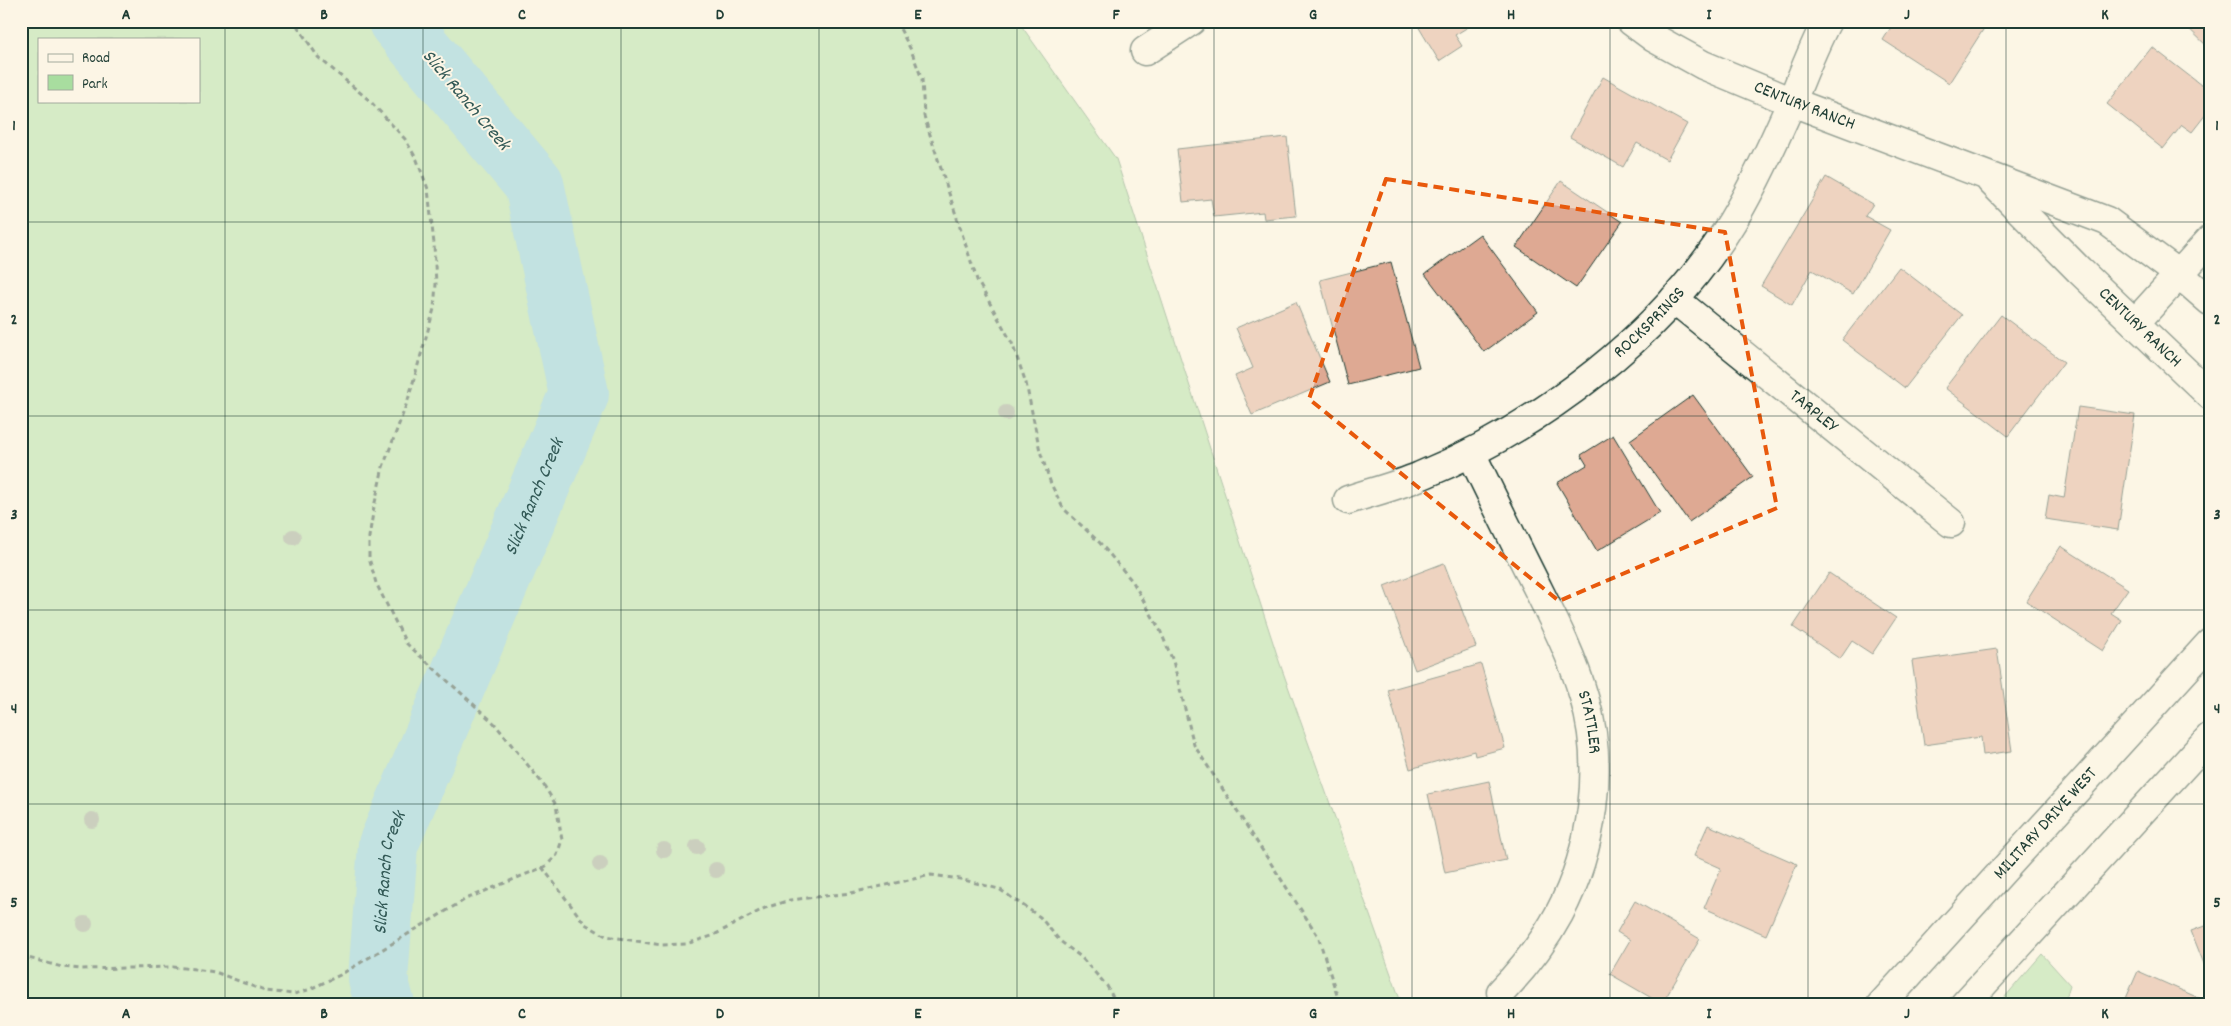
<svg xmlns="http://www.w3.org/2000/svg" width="2231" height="1026" font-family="Dekko,sans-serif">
	<rect width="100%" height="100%" fill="#fcf5e5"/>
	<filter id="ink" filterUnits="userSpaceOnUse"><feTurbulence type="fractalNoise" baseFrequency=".02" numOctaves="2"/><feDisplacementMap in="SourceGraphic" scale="10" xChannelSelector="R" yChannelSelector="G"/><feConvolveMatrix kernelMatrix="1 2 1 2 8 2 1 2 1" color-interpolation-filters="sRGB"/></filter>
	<g filter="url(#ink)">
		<g fill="#a8dd9f" stroke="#648d6a" fill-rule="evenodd">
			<path d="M21,21H1018L1116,159L1279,661L1402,1005H21ZM39,39H199V101H39Z"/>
			<path d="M2042,954L2070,985L2064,1005H1998Z"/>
		</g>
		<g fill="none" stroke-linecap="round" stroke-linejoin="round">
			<path stroke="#7dc9dc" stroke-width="60" id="s1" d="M385,1005L378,979L388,845L579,394L534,184L398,21"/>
		</g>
		<g fill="#dea993" stroke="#1f3d34">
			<path d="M1415,21H1478L1455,35L1462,46L1439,61Z"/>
			<path d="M1895,21H1987L1988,22L1949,83L1883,40Z"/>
			<path d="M2181,21H2210V49Z"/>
			<path d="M2152,47L2210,92V109L2192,132L2182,125L2163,149L2107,104Z"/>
			<path d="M1603,77L1687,124L1667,160L1637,143L1623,167L1570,137Z"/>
			<path d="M1287,137L1296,216L1264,219L1263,212L1214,217L1211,199L1183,202L1177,149Z"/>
			<path d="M1826,177L1873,204L1865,216L1890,230L1853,294L1812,270L1792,305L1761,286Z"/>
			<path d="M1561,181L1622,222L1576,288L1516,247Z"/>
			<path d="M1480,234L1538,312L1484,352L1425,274Z"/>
			<path d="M1391,262L1419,367L1348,385L1320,280Z"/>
			<path d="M1899,267L1962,315L1905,388L1842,340Z"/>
			<path d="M1296,302L1330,382L1252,415L1235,376L1253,368L1236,328Z"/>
			<path d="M2001,315L2064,362L2008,436L1945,388Z"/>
			<path d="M1693,395L1753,477L1689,522L1630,440Z"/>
			<path d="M2078,407L2135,415L2118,530L2045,519L2049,495L2064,498Z"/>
			<path d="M1613,435L1660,513L1597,551L1557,483L1587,465L1581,455Z"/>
			<path d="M2061,546L2128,589L2111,613L2122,620L2103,651L2026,601Z"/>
			<path d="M1444,563L1476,647L1415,670L1384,586Z"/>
			<path d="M1829,573L1896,618L1872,654L1852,641L1840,659L1793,627Z"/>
			<path d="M1997,649L2012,751L1983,755L1981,737L1924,745L1912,661Z"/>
			<path d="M1481,664L1505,748L1475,756L1474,751L1410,769L1388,690Z"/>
			<path d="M1489,781L1506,860L1445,873L1428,794Z"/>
			<path d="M1708,825L1797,864L1766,935L1704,908L1721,868L1694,856Z"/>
			<path d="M1635,901L1700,939L1662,1004L1610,974L1630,940L1617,932Z"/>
			<path d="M2210,924V979L2191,931Z"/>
			<path d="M2138,971L2201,999L2198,1005H2123Z"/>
		</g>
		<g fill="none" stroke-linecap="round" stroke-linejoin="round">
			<defs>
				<g id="minor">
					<path id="s2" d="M1631,21L1654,38L1703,65L1792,102L2107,221L2179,274L2210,301"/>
					<path d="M1145,51L1191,21"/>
					<path id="s3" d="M1991,181L2079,270L2210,395"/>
					<path id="s4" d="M1674,299L1951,523"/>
					<path d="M2135,323L2210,240"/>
					<path id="s5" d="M1471,453C1491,495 1512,537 1533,579C1552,617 1572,655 1584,697C1605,766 1593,850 1559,914C1544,942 1523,969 1501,992"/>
					<path id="s6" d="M1348,500C1372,492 1397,486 1420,476C1540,427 1664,334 1732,222C1755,184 1774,142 1792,101C1803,74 1813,47 1827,21"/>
				</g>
				<g id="secondary">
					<path id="s7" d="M1881,1005L2210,643"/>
					<path d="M1964,1005L2210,737"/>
				</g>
			</defs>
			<use href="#minor" stroke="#1f3d34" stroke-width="31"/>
			<use href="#secondary" stroke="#1f3d34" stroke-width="31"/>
			<g stroke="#1f3d34" stroke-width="3" stroke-dasharray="5 4" stroke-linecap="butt">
				<path d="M896,21L911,50L922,79L924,116L977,280L1012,343L1026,383L1040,451L1051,484L1063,508L1100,543L1133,582L1160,630L1173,661L1194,745L1318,936L1337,995L1343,1005"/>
				<path d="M542,867L585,924L606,936L661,945L686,944L712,936L765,908L790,900L851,893L931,875L960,879L999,889L1040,917L1060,941L1081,957L1107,986L1117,1005"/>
				<path d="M21,956L62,967L81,969L173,967L195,969L215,972L265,991L294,994L308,990L340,975L466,899L546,866L557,855L562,840L556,805L543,784L494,723L406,643L376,583L369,558V537L374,507L383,467L408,400L434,309L436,284L434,244L428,189L417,160L405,139L370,101L318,57L294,21"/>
			</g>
			<use href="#minor" stroke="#fcf5e5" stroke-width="28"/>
			<use href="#secondary" stroke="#fcf5e5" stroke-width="28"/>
		</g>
		<g fill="#91a18f">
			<circle cx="1006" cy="413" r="8"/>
			<circle cx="293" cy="537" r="8"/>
			<circle cx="92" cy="820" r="8"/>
			<circle cx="697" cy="847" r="8"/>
			<circle cx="664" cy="850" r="8"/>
			<circle cx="600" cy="864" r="8"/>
			<circle cx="716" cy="870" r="8"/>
			<circle cx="85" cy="924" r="8"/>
		</g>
	</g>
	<path d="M0 0H2231V1026H0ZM1386,179L1725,232L1777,508L1559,601L1309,399Z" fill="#fcf5e5" fill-opacity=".55" fill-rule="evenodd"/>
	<path fill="none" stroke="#e8590c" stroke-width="4" stroke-dasharray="10 6" stroke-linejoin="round" d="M1386,179L1725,232L1777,508L1559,601L1309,399Z"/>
	<path fill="none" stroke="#1f3d34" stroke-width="1" stroke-opacity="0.55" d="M225,21V1005M423,21V1005M621,21V1005M819,21V1005M1017,21V1005M1214,21V1005M1412,21V1005M1610,21V1005M1808,21V1005M2006,21V1005M21,222H2210M21,416H2210M21,610H2210M21,804H2210"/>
	<g text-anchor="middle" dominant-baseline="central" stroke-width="4" stroke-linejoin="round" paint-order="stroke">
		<g font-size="18" fill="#1f3d34" stroke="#fcf5e5">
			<text stroke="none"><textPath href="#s2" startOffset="194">CENTURY RANCH</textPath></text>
			<text stroke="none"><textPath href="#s6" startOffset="354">ROCKSPRINGS</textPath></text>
			<text stroke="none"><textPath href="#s3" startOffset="209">CENTURY RANCH</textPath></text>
			<text stroke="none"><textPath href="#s4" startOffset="179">TARPLEY</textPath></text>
			<text stroke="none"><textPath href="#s5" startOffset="295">STATTLER</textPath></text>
			<text stroke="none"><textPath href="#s7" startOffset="245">MILITARY DRIVE WEST</textPath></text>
		</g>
		<g font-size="19" font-style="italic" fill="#325956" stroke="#fcf5e5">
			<text transform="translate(465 101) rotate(50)">Slick Ranch Creek</text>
			<text stroke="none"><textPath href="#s1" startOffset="539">Slick Ranch Creek</textPath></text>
			<text stroke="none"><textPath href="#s1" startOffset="134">Slick Ranch Creek</textPath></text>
		</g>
	</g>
	<rect width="2231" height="1026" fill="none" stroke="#fcf5e5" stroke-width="55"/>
	<rect x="38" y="38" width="162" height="65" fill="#fcf5e5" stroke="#a4ab9e"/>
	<rect x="48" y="54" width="25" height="8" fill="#fcf5e5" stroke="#a4ab9e"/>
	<text x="82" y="62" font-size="15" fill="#1f3d34">Road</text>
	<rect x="48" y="75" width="25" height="15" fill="#a8dd9f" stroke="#a4ab9e"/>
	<text x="82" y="88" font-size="15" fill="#1f3d34">Park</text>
	<rect x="28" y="28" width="2176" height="970" fill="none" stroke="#1f3d34" stroke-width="2"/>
	<g font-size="16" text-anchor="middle" font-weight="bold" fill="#1f3d34">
		<text x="126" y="19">A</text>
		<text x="324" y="19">B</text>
		<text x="522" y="19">C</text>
		<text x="720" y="19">D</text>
		<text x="918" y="19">E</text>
		<text x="1116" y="19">F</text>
		<text x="1313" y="19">G</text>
		<text x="1511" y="19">H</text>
		<text x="1709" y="19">I</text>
		<text x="1907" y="19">J</text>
		<text x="2105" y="19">K</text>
		<text x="14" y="130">1</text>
		<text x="2217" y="130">1</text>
		<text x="14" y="324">2</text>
		<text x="2217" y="324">2</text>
		<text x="14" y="519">3</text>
		<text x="2217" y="519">3</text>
		<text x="14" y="713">4</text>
		<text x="2217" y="713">4</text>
		<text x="14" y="907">5</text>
		<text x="2217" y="907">5</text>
		<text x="126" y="1018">A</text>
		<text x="324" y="1018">B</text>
		<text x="522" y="1018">C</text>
		<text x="720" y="1018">D</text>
		<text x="918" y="1018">E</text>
		<text x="1116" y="1018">F</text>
		<text x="1313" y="1018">G</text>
		<text x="1511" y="1018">H</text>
		<text x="1709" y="1018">I</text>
		<text x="1907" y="1018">J</text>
		<text x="2105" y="1018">K</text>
	</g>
</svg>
